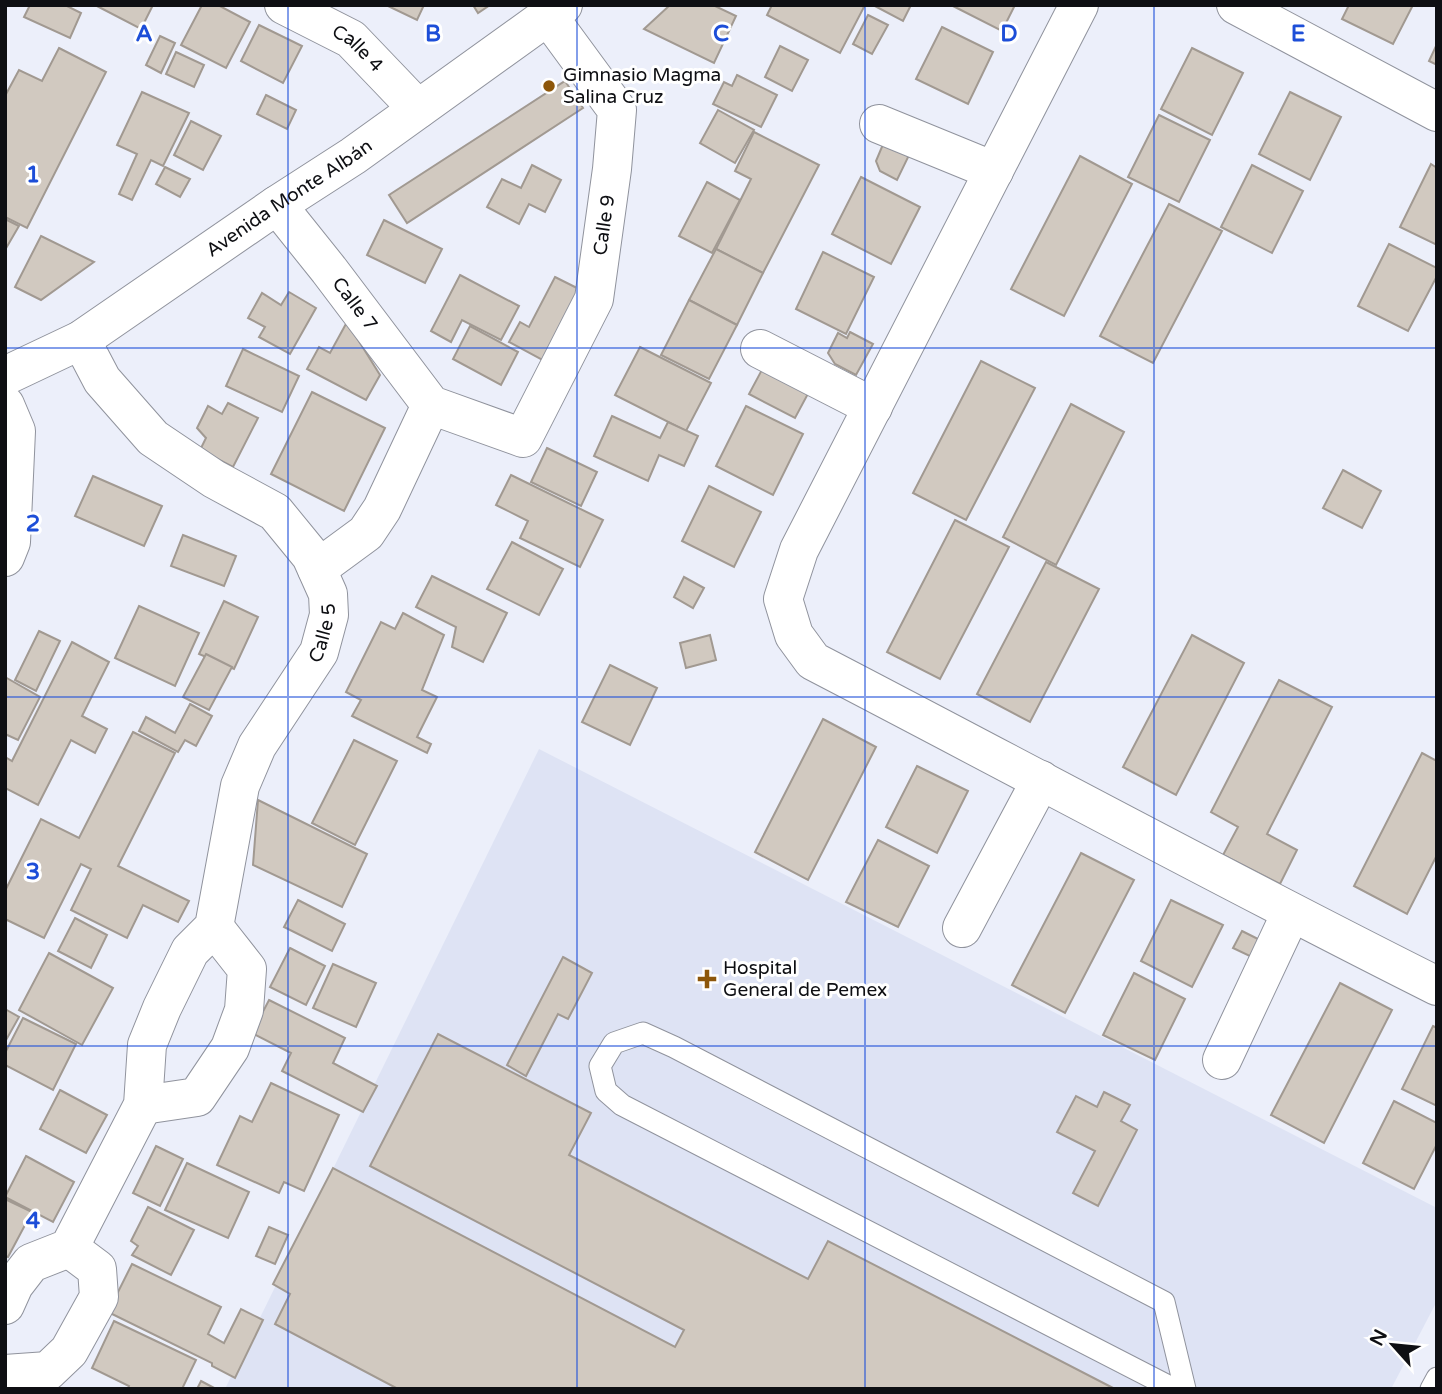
<svg xmlns="http://www.w3.org/2000/svg" width="1442" height="1394" font-family="'Varela Round',sans-serif">
	<rect width="100%" height="100%" fill="#eceffa"/>
	<path fill="#dee3f4" d="M539,749L1437,1208V1301L1391,1389H225Z"/>
	<g fill="#d1c9c0" stroke="#a19991" stroke-width="2">
		<path d="M30,5H65L81,13L70,38L24,17Z"/>
		<path d="M95,5H153L141,29Z"/>
		<path d="M202,5H218L250,22L226,68L181,45Z"/>
		<path d="M386,5H424L417,20Z"/>
		<path d="M473,5H490L478,13Z"/>
		<path d="M670,5H713L736,16L714,63L644,29Z"/>
		<path d="M772,5H860L864,7L840,53L767,15Z"/>
		<path d="M873,5H911L903,21Z"/>
		<path d="M951,5H1015L1002,31Z"/>
		<path d="M1349,5H1413L1393,44L1342,19Z"/>
		<path d="M868,15L888,25L872,54L853,44Z"/>
		<path d="M259,25L302,46L283,83L241,61Z"/>
		<path d="M942,27L993,52L968,104L916,79Z"/>
		<path d="M160,36L175,43L161,73L146,65Z"/>
		<path d="M1437,44V65L1429,61Z"/>
		<path d="M780,46L808,60L792,91L765,77Z"/>
		<path d="M59,48L106,72L27,228L5,217V96L19,70L42,81Z"/>
		<path d="M1192,48L1243,73L1212,135L1161,109Z"/>
		<path d="M176,52L204,65L194,87L166,74Z"/>
		<path d="M737,75L777,95L761,127L713,104L724,82L732,86Z"/>
		<path d="M565,81L583,108L407,223L389,195Z"/>
		<path d="M142,92L189,113L163,166L151,160L132,200L119,194L137,154L117,145Z"/>
		<path d="M1290,92L1341,117L1310,180L1259,154Z"/>
		<path d="M266,95L296,110L287,129L257,114Z"/>
		<path d="M718,110L754,130L735,163L700,143Z"/>
		<path d="M1159,115L1210,140L1179,202L1128,177Z"/>
		<path d="M191,121L221,136L203,170L174,155Z"/>
		<path d="M754,132L819,165L763,273L716,249L751,179L735,171Z"/>
		<path d="M884,142L912,149L897,180L880,171L876,161Z"/>
		<path d="M1080,156L1132,184L1064,316L1011,289Z"/>
		<path d="M1431,164L1437,168V245L1400,227Z"/>
		<path d="M532,165L561,180L545,212L529,204L519,224L487,207L502,179L521,188Z"/>
		<path d="M1252,165L1303,191L1272,253L1221,227Z"/>
		<path d="M165,167L190,179L180,197L156,184Z"/>
		<path d="M861,177L920,207L891,264L832,234Z"/>
		<path d="M707,182L740,200L712,253L679,236Z"/>
		<path d="M1169,204L1222,231L1153,363L1100,336Z"/>
		<path d="M5,219L19,226L5,250Z"/>
		<path d="M384,220L442,249L425,283L367,255Z"/>
		<path d="M41,236L94,262L41,300L15,287Z"/>
		<path d="M1389,244L1437,268V276L1408,331L1358,306Z"/>
		<path d="M716,249L763,273L737,325L689,300Z"/>
		<path d="M823,252L874,277L846,334L796,309Z"/>
		<path d="M460,275L519,306L501,340L462,320L451,342L431,331Z"/>
		<path d="M555,277L585,292L548,363L509,342L520,322L529,327Z"/>
		<path d="M289,292L316,308L290,354L259,337L265,327L248,318L262,293L281,305Z"/>
		<path d="M689,300L737,325L709,379L661,355Z"/>
		<path d="M347,322L380,375L366,400L307,369L319,347L330,353Z"/>
		<path d="M470,326L518,352L501,385L453,359Z"/>
		<path d="M850,332L873,344L856,375L835,364L828,353L838,333L847,338Z"/>
		<path d="M640,347L711,383L686,431L615,395Z"/>
		<path d="M243,349L299,376L282,412L226,386Z"/>
		<path d="M981,361L1035,388L966,520L913,493Z"/>
		<path d="M764,366L810,390L795,418L749,394Z"/>
		<path d="M312,392L385,428L344,511L271,474Z"/>
		<path d="M228,403L258,418L233,467L200,450L206,438L197,428L208,406L222,414Z"/>
		<path d="M1071,404L1124,432L1056,565L1003,537Z"/>
		<path d="M746,406L803,434L773,495L716,466Z"/>
		<path d="M612,416L660,438L668,422L698,436L684,466L659,455L648,481L594,456Z"/>
		<path d="M547,448L597,472L581,506L531,482Z"/>
		<path d="M1343,470L1381,491L1362,528L1323,508Z"/>
		<path d="M511,475L603,520L580,567L520,538L528,521L496,505Z"/>
		<path d="M93,476L162,506L144,546L75,516Z"/>
		<path d="M709,486L761,512L734,567L682,541Z"/>
		<path d="M955,520L1009,547L940,679L887,652Z"/>
		<path d="M183,535L236,556L224,586L171,566Z"/>
		<path d="M512,542L563,569L539,615L487,589Z"/>
		<path d="M1046,562L1099,589L1030,722L977,694Z"/>
		<path d="M432,576L507,613L483,662L452,647L456,627L416,607Z"/>
		<path d="M684,577L704,588L693,608L674,597Z"/>
		<path d="M224,601L258,617L234,669L199,654Z"/>
		<path d="M139,606L199,633L175,686L115,658Z"/>
		<path d="M403,613L444,635L422,690L437,697L417,737L431,744L427,753L352,716L361,700L346,692L381,622L395,629Z"/>
		<path d="M39,631L60,641L36,691L15,680Z"/>
		<path d="M710,635L716,660L686,668L680,643Z"/>
		<path d="M1192,635L1244,663L1176,795L1123,767Z"/>
		<path d="M72,642L109,662L82,716L107,729L95,753L71,740L38,805L5,788V757L12,761Z"/>
		<path d="M206,654L232,667L209,710L183,697Z"/>
		<path d="M610,665L657,688L630,745L582,722Z"/>
		<path d="M5,677L40,697L18,740L5,734Z"/>
		<path d="M1279,680L1332,707L1267,834L1297,850L1280,884L1223,855L1238,827L1211,812Z"/>
		<path d="M190,704L212,716L196,746L185,740L178,752L139,731L146,717L175,733Z"/>
		<path d="M823,719L876,747L808,880L755,852Z"/>
		<path d="M133,732L175,753L118,866L189,901L178,922L143,905L127,938L71,910L91,869L81,864L44,938L5,919V891L41,819L79,838Z"/>
		<path d="M354,740L397,761L355,845L312,823Z"/>
		<path d="M1422,753L1437,761V855L1407,914L1354,886Z"/>
		<path d="M917,766L968,791L937,853L886,827Z"/>
		<path d="M258,800L367,854L342,907L253,865Z"/>
		<path d="M878,840L929,866L898,927L846,902Z"/>
		<path d="M1081,853L1134,880L1065,1013L1012,985Z"/>
		<path d="M298,900L345,924L332,951L284,927Z"/>
		<path d="M1171,900L1223,925L1192,987L1141,961Z"/>
		<path d="M75,918L107,935L91,968L58,951Z"/>
		<path d="M1242,931L1264,942L1256,959L1233,948Z"/>
		<path d="M290,948L325,966L306,1005L270,987Z"/>
		<path d="M49,953L113,988L82,1045L19,1010Z"/>
		<path d="M563,957L592,973L568,1019L558,1014L526,1076L507,1065Z"/>
		<path d="M333,964L376,983L356,1027L313,1008Z"/>
		<path d="M1134,973L1185,999L1155,1060L1103,1035Z"/>
		<path d="M1340,983L1392,1010L1324,1143L1271,1115Z"/>
		<path d="M269,1000L345,1038L333,1063L377,1086L363,1112L282,1071L291,1053L252,1033Z"/>
		<path d="M5,1009L19,1017L5,1042Z"/>
		<path d="M23,1018L76,1044L53,1090L5,1065V1053Z"/>
		<path d="M1433,1026L1437,1028V1106L1402,1089Z"/>
		<path d="M438,1034L591,1113L569,1155L808,1279L828,1241L1115,1389H398L275,1324L290,1294L273,1284L333,1168L675,1347L684,1330L370,1166Z"/>
		<path d="M271,1083L339,1115L304,1191L284,1182L279,1193L217,1165L240,1116L252,1122Z"/>
		<path d="M60,1090L107,1115L86,1153L40,1129Z"/>
		<path d="M1104,1092L1130,1105L1121,1121L1137,1130L1098,1206L1073,1193L1095,1151L1057,1132L1076,1096L1097,1107Z"/>
		<path d="M1394,1101L1437,1123V1144L1414,1189L1363,1163Z"/>
		<path d="M156,1146L183,1159L160,1206L133,1193Z"/>
		<path d="M26,1156L74,1182L53,1222L5,1197Z"/>
		<path d="M187,1163L249,1192L228,1238L165,1210Z"/>
		<path d="M5,1199L32,1212L8,1257L5,1256Z"/>
		<path d="M148,1207L194,1230L171,1275L132,1255L138,1246L131,1241Z"/>
		<path d="M269,1227L288,1235L275,1264L256,1256Z"/>
		<path d="M132,1264L221,1307L208,1334L224,1343L241,1309L263,1320L235,1378L212,1366V1363L108,1312Z"/>
		<path d="M114,1321L196,1360L182,1389H128L129,1386L92,1368Z"/>
		<path d="M201,1381L216,1389H197Z"/>
	</g>
	<g fill="none" stroke-linecap="round" stroke-linejoin="round">
		<defs>
			<g id="lane">
				<path d="M1174,1389L622,1105L606,1091L600,1066L614,1043L643,1033L674,1047L1164,1302L1185,1389"/>
				<path d="M1431,1389L1437,1378"/>
			</g>
			<g id="street">
				<path id="s1" d="M284,5L351,39L418,109"/>
				<path d="M1079,5L799,550L783,599L794,635L813,661C1021,769 1227,881 1437,986"/>
				<path d="M1236,5L1437,112"/>
				<path d="M879,124L994,171"/>
				<path id="s2" d="M277,205L329,270L431,405L523,438L594,299L612,169L617,110L548,16"/>
				<path d="M760,349L873,407"/>
				<path id="s3" d="M5,376L81,340L277,205L353,156L563,5"/>
				<path d="M5,405L16,431L11,542L5,557"/>
				<path d="M317,569L366,533L382,509L431,405"/>
				<path d="M962,928L1041,780"/>
				<path d="M1222,1060L1291,913"/>
				<path d="M143,1105L197,1097L230,1048L244,1010L247,969L214,927"/>
				<path id="s4" d="M5,1305L14,1285L31,1263L69,1248L143,1105L147,1045L162,1008L190,951L214,927L240,786L257,746L319,652L329,615L328,594L311,556L275,512L214,479L153,438L102,380L81,340"/>
				<path d="M5,1374L48,1371L69,1351L99,1297L97,1269L69,1248"/>
			</g>
		</defs>
		<use href="#lane" stroke="#90939d" stroke-width="23"/>
		<use href="#street" stroke="#90939d" stroke-width="40"/>
		<use href="#lane" stroke="#fff" stroke-width="21"/>
		<use href="#street" stroke="#fff" stroke-width="38"/>
	</g>
	<path fill="none" stroke="#1d4ed8" stroke-width="2" stroke-opacity="0.55" d="M288,5V1389M577,5V1389M865,5V1389M1154,5V1389M5,348H1437M5,697H1437M5,1046H1437"/>
	<g fill="#8d560a" stroke="#fff" stroke-width="2.5">
		<circle cx="549" cy="86" r="7"/>
		<path d="M703.5 968.5h7v7h7v7h-7v7h-7v-7h-7v-7h7z"/>
	</g>
	<g text-anchor="middle" dominant-baseline="central" stroke-width="6" stroke-linejoin="round" paint-order="stroke">
		<g font-size="19" fill="#0e0f13" stroke="#fff">
			<text stroke="none"><textPath href="#s1" startOffset="86">Calle 4</textPath></text>
			<text stroke="none"><textPath href="#s3" startOffset="336">Avenida Monte Albán</textPath></text>
			<text stroke="none"><textPath href="#s2" startOffset="581">Calle 9</textPath></text>
			<text stroke="none"><textPath href="#s2" startOffset="126">Calle 7</textPath></text>
			<text stroke="none"><textPath href="#s4" startOffset="768">Calle 5</textPath></text>
		</g>
		<g font-size="19" fill="#0e0f13" stroke="#fff" text-anchor="start">
			<text x="563" y="75">Gimnasio Magma<tspan x="563" dy="22">Salina Cruz</tspan></text>
			<text x="723" y="968">Hospital<tspan x="723" dy="22">General de Pemex</tspan></text>
		</g>
	</g>
	<g font-size="23" text-anchor="middle" font-weight="bold" fill="#1d4ed8" stroke="#fff" stroke-width="6" stroke-linejoin="round" paint-order="stroke">
		<text x="144" y="41">A</text>
		<text x="433" y="41">B</text>
		<text x="721" y="41">C</text>
		<text x="1009" y="41">D</text>
		<text x="1298" y="41">E</text>
		<text x="33" y="182">1</text>
		<text x="33" y="531">2</text>
		<text x="33" y="879">3</text>
		<text x="33" y="1228">4</text>
	</g>
	<rect width="1442" height="1394" fill="none" stroke="#0e0f13" stroke-width="14"/>
	<g transform="translate(1393 1345) rotate(297)" stroke="#ffffff" stroke-width="5" paint-order="stroke">
	<path d="M0-5L12 26L0 18L-12 26Z" fill="#0e0f13"/>
	<text y="-10" font-size="19" font-weight="bold" text-anchor="middle" fill="#0e0f13">N</text>
	</g>
</svg>
